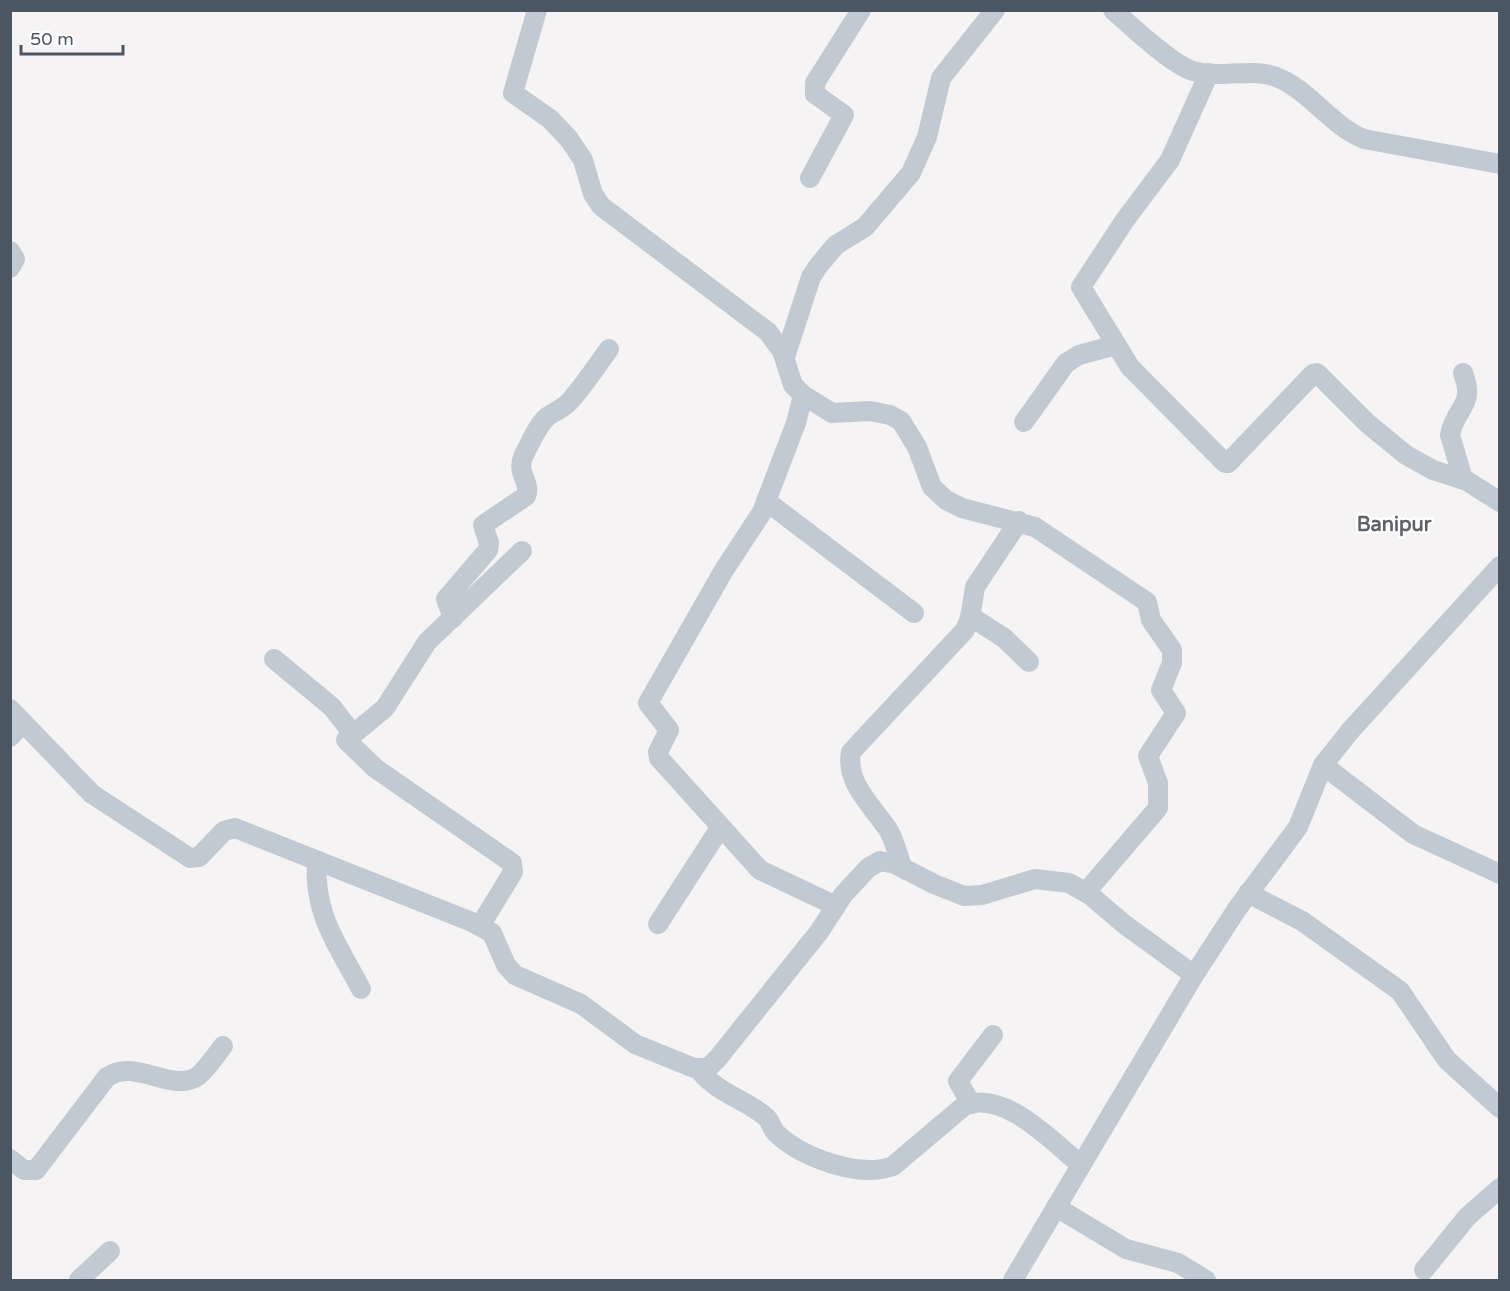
<svg xmlns="http://www.w3.org/2000/svg" width="1510" height="1291" font-family="'Varela Round',sans-serif">
	<rect width="100%" height="100%" fill="#f5f3f3"/>
	<g fill="none" stroke-linecap="round" stroke-linejoin="round">
		<g stroke="#c1cad2" stroke-width="20">
			<path d="M537,10L513,93L550,119L569,139L583,160L593,194L601,206L768,332L782,351L793,385L803,395L832,413L870,411L890,415L901,421L917,447L932,487L946,500L962,508L1035,527L1147,602L1151,620L1172,650V663L1161,690L1176,713L1148,756L1158,783V808L1086,892"/>
			<path d="M1113,10C1131,26 1172,65 1193,71C1222,80 1255,65 1283,80C1313,95 1332,126 1364,139L1500,164"/>
			<path d="M1209,73L1170,160L1125,220L1081,287L1130,367L1225,463H1228L1313,374L1317,373L1367,423L1406,455L1433,470L1467,481L1500,502"/>
			<path d="M810,178L844,115L815,94V83L861,10"/>
			<path d="M10,251L15,259L10,268"/>
			<path d="M785,357L811,277L819,265L836,245L865,227L911,173L927,137L941,78L995,10"/>
			<path d="M803,395L796,423L762,512L724,570L648,703L669,730L658,752L659,758L760,870L836,906"/>
			<path d="M1024,422L1066,363L1079,355L1116,345"/>
			<path d="M1463,479L1450,435C1455,407 1476,406 1463,373"/>
			<path d="M766,501L914,613"/>
			<path d="M970,616L1004,638L1029,662"/>
			<path d="M453,618L446,599L488,550L489,543L483,525L526,496C532,483 516,474 523,457C529,445 537,426 547,417C555,411 563,409 570,401C584,385 596,367 609,349"/>
			<path d="M274,659L332,707L352,733"/>
			<path d="M10,709L92,794L190,858L199,857L224,831L235,828L472,922L492,933L506,965L515,975L581,1004L635,1044L694,1068H708L718,1058L819,932L843,895L868,868L880,861L895,864L934,884L964,896L982,895L1035,879L1069,883L1090,895L1124,924L1194,975"/>
			<path d="M10,737L23,723"/>
			<path d="M1323,765L1413,834L1500,874"/>
			<path d="M317,861C313,913 337,944 361,989"/>
			<path d="M902,867C898,855 895,842 889,831C874,807 845,784 851,752L965,630L970,618L975,587L1019,521"/>
			<path d="M1248,893L1302,921L1400,991L1447,1060L1500,1108"/>
			<path d="M658,924L720,828"/>
			<path d="M480,926L513,872L512,863L375,768L346,740L385,708L427,642L522,551"/>
			<path d="M698,1068C714,1092 745,1099 766,1117C771,1121 771,1128 776,1133C801,1157 859,1179 893,1166L964,1106C1003,1088 1054,1143 1081,1165"/>
			<path d="M971,1104L958,1081L993,1035"/>
			<path d="M10,1159L24,1170H36L107,1077C135,1057 172,1094 198,1076C208,1068 215,1056 223,1046"/>
			<path d="M1056,1207L1126,1249L1178,1263L1206,1280"/>
			<path d="M1424,1270L1467,1217L1500,1188"/>
			<path d="M79,1280L110,1251"/>
			<path d="M1013,1280L1194,975L1237,909L1298,827L1323,765L1350,731L1500,566"/>
		</g>
	</g>
	<g text-anchor="middle" dominant-baseline="central" stroke-width="5" stroke-linejoin="round" paint-order="stroke">
		<g font-size="20" font-weight="bold" fill="#5f6368" stroke="#fff">
			<text x="1394" y="525">Banipur</text>
		</g>
	</g>
	<rect width="1510" height="1291" fill="none" stroke="#4a5661" stroke-width="24"/>
	<path d="M21 45v9h102v-9" fill="none" stroke="#4a5661" stroke-width="3"/>
	<text x="30" y="45" font-size="18" fill="#4a5661" stroke="#ffffff" stroke-width="4.5" paint-order="stroke">50 m</text>
</svg>
